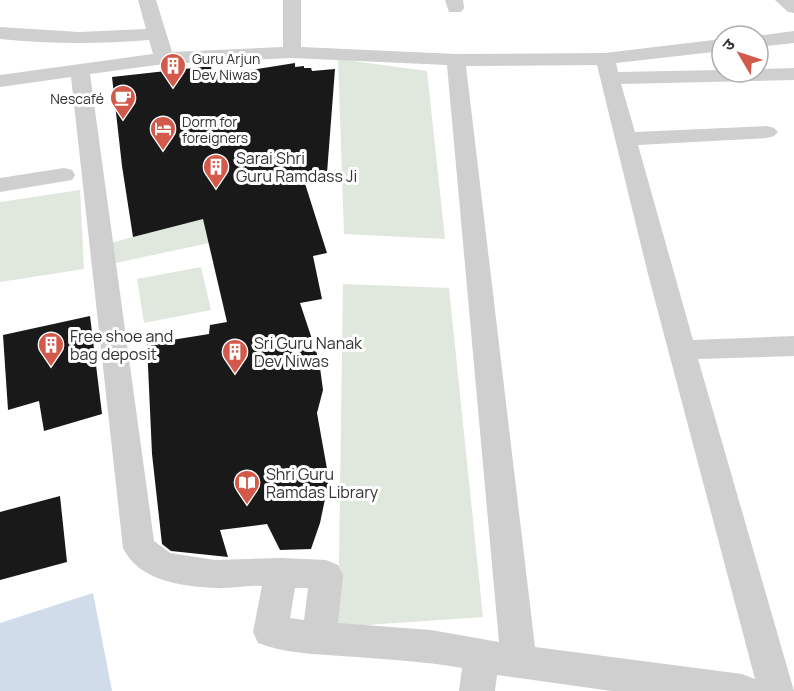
<svg xmlns="http://www.w3.org/2000/svg" width="794" height="691" font-family="Manrope,'Noto Sans Devanagari',sans-serif">
	<rect width="100%" height="100%" fill="#fff"/>
	<g fill="#e0e8dd">
		<path d="M338,59L427,71L445,239L344,234Z"/>
		<path d="M80,190L84,269L0,282V202Z"/>
		<path d="M254,204L209,243L111,264L107,244Z"/>
		<path d="M201,267L211,310L144,323L137,279Z"/>
		<path d="M343,284L449,288L483,617L338,627Z"/>
	</g>
	<path fill="#d1dcea" d="M93,593L112,691H0V623Z"/>
	<g fill="#191919">
		<path d="M295,63V67L304,66V68H311L312,71L335,69L327,173L302,174L327,253L313,256L322,299L300,303L319,360L323,390L317,413L329,480L320,523L311,549L280,550L267,524L220,530L228,557L171,551L162,544L152,454L147,344L209,334L210,325L227,322L203,219L133,237L122,166L112,77L211,66L212,76Z"/>
		<path d="M90,316L102,414L44,431L39,401L8,410L3,335Z"/>
		<path d="M60,496L67,562L0,580V512Z"/>
	</g>
	<g fill="none" stroke-linecap="round" stroke-linejoin="round">
		<g fill="#cfcfcf" fill-rule="evenodd">
			<path d="M138,0H156L172,52L283,47V0H301V47L456,54L605,53L722,39V51L616,63L618,72L722,70V72H758V69L794,68V80L621,84L635,132L767,126L774,128L778,132L774,136L767,138L638,145L693,340L794,336V356L698,359L794,691H612L497,675L495,691H459L462,668C422,661 382,659 341,656C314,654 283,653 258,643L253,632L262,586C246,585 230,589 214,588C181,586 139,581 123,548L71,77L0,87V75L153,54L149,40C99,44 50,44 0,39V27L79,32L146,29ZM292,58L447,65L499,642L431,630L338,623L343,575L338,565L326,560L281,558L215,560L170,553L154,541L90,74L164,64ZM597,65L648,274L755,679L742,674L535,647L466,66ZM295,588H308L304,620L290,618Z"/>
			<path d="M445,0H463L464,8L461,12H449Z"/>
			<path d="M775,0H794V13L788,12Z"/>
			<path d="M794,31V43L758,47V36H756Z"/>
			<path d="M64,168L72,170L75,175L72,180L0,192V178Z"/>
		</g>
	</g>
	<defs>
		<symbol id="building-pin" viewBox="-11 -11 22 30"><path d="M0 17L-7.5 6A9.5 9.5 0 1 1 7.5 6Z" fill="#d3594a" stroke="#fff"/><path d="M-4-6H4V6H1V3H-1V6H-4ZM-2.5-4.3h1.7v1.8h-1.7ZM.8-4.3h1.7v1.8H.8ZM-2.5-1h1.7V.8h-1.7ZM.8-1h1.7V.8H.8Z" fill="#fff"/></symbol>
		<symbol id="cafe-pin" viewBox="-11 -11 22 30"><path d="M0 17L-7.5 6A9.5 9.5 0 1 1 7.5 6Z" fill="#d3594a" stroke="#fff"/><path d="M-5.5-4.5H6V0H3Q3 3.5 0 3.5H-2.5Q-5.5 3.5-5.5 0ZM3-3.2v2h1.7v-2ZM-6 4.5H4V6H-6Z" fill="#fff"/></symbol>
		<symbol id="hotel-pin" viewBox="-11 -11 22 30"><path d="M0 17L-7.5 6A9.5 9.5 0 1 1 7.5 6Z" fill="#d3594a" stroke="#fff"/><path d="M-6-4.5h1.5V1H6V5H4.5V3h-9V5H-6ZM-4 0a1.8 1.8 0 1 1 3.6 0ZM.5 0V-2.5h3Q6-2.5 6 0Z" fill="#fff"/></symbol>
		<symbol id="library-pin" viewBox="-11 -11 22 30"><path d="M0 17L-7.5 6A9.5 9.5 0 1 1 7.5 6Z" fill="#d3594a" stroke="#fff"/><path d="M-6-4Q-3-5.5-.7-3.5V5Q-3 3-6 4ZM6-4Q3-5.5 .7-3.5V5Q3 3 6 4Z" fill="#fff"/></symbol>
	</defs>
	<g fill-rule="evenodd">
		<use href="#building-pin" x="158" y="51" width="30" height="40"/>
		<use href="#cafe-pin" x="108" y="83" width="30" height="40"/>
		<use href="#hotel-pin" x="148" y="114" width="30" height="40"/>
		<use href="#building-pin" x="201" y="152" width="30" height="40"/>
		<use href="#building-pin" x="36" y="330" width="30" height="40"/>
		<use href="#building-pin" x="220" y="337" width="30" height="40"/>
		<use href="#library-pin" x="232" y="468" width="30" height="40"/>
	</g>
	<g text-anchor="middle" dominant-baseline="central" stroke-width="6" stroke-linejoin="round" paint-order="stroke">
		<g font-size="14" fill="#323232" stroke="#fff" text-anchor="start">
			<text x="192" y="58">Guru Arjun<tspan x="192" dy="16">Dev Niwas</tspan></text>
			<text x="104" y="98" text-anchor="end">Nescafé</text>
			<text x="182" y="121">Dorm for<tspan x="182" dy="16">foreigners</tspan></text>
		</g>
		<g font-size="16" fill="#323232" stroke="#fff" text-anchor="start">
			<text x="236" y="158">Sarai Shri<tspan x="236" dy="18">Guru Ramdass Ji</tspan></text>
			<text x="70" y="336">Free shoe and<tspan x="70" dy="18">bag deposit</tspan></text>
			<text x="254" y="343">Sri Guru Nanak<tspan x="254" dy="18">Dev Niwas</tspan></text>
			<text x="266" y="474">Shri Guru<tspan x="266" dy="18">Ramdas Library</tspan></text>
		</g>
	</g>
	<g transform="translate(740 54) rotate(309)"><circle r="28" fill="#ffffff" stroke="#adadad" stroke-width="1.5"/>
	<path d="M0-4.5L10 22L0 15L-10 22Z" fill="#d3594a"/>
	<text y="-9" font-size="16" font-weight="bold" text-anchor="middle" fill="#323232">उ</text>
	</g>
</svg>
